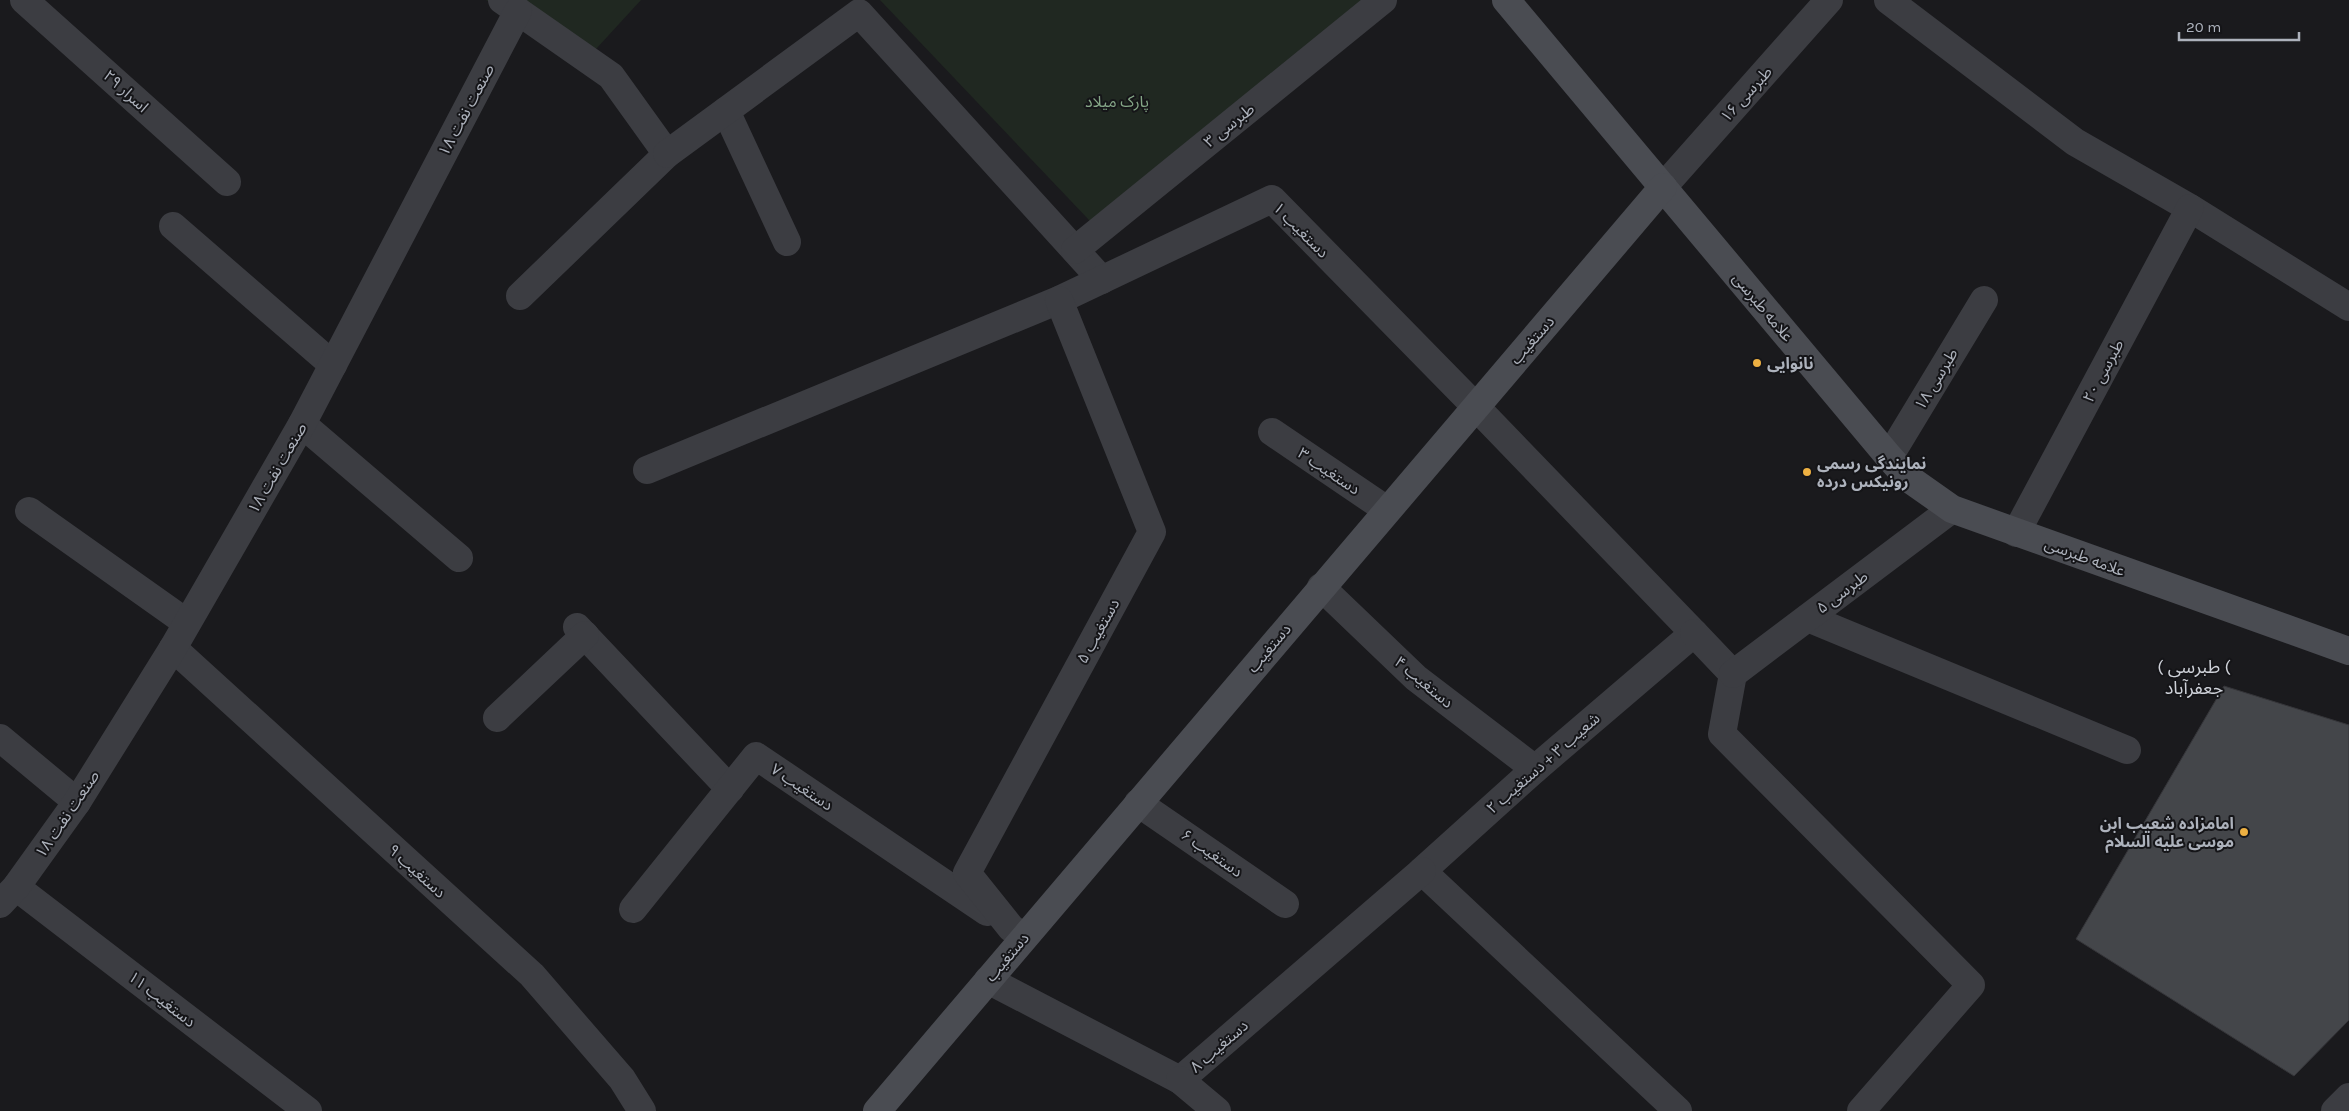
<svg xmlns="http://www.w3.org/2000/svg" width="2349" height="1111" font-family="Karla,'Noto Sans Arabic',sans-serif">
	<rect width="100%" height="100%" fill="#1a1a1d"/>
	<g fill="#202821">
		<path d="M486,0H641L585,61Z"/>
		<path d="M880,0H1383L1108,240Z"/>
	</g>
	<path fill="#44464a" stroke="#353539" d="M2224,686L2349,725V1020L2294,1076L2076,939Z"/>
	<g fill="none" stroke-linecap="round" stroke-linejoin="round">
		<g stroke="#3c3d42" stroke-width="28">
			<path d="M24,0L227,182"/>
			<path d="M502,0L611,76L667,154L520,296"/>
			<path d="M1888,0L2075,142L2190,208L2349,307"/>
			<path d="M726,111L787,242"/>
			<path d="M667,154L859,13L1102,280"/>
			<path d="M1663,187L1829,0"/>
			<path d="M173,226L333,365"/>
			<path d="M1075,250L1383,0"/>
			<path d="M302,424L459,558"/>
			<path d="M1272,432L1387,510"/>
			<path d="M1889,457L1984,300"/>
			<path d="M647,470L1059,300L1272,199L1475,406L1694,633L1535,769L1422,871L1678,1111"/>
			<path d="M29,511L187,623"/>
			<path d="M2016,533L2190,208"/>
			<path d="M1321,587L1416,678L1535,769"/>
			<path d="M1808,618L2127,750"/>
			<path d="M577,627L730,789"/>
			<path d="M1694,633L1733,674"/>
			<path d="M173,648L532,975L622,1079L642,1111"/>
			<path d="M1733,674L1722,734L1971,985L1861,1111"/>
			<path d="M1733,674L1952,509"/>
			<path d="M497,718L585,635"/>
			<path d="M0,738L77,802"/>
			<path d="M1138,803L1285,904"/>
			<path d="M16,887L308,1111"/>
			<path d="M0,904L16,887L77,802L173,648L302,424L518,11"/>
			<path d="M633,909L756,756L987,912"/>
			<path d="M1024,937L1011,928L967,873L1152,532L1059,300"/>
			<path d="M988,980L1180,1080L1422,871"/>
			<path d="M1180,1080L1217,1111"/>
			<path d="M2335,1111L2349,1097"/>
		</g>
		<g stroke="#4a4c52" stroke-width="28">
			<path d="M1506,0L1889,457L1908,478L1952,509L2349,651"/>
			<path d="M877,1111L1663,187"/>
		</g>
	</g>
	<g fill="#edb042" stroke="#151518" stroke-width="2">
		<circle cx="1757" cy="363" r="5"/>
		<circle cx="1807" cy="472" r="5"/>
		<circle cx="2244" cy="832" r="5"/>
	</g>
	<g text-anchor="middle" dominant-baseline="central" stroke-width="4" stroke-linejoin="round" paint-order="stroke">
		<g font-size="16" fill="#adb2bc" stroke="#151518">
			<text transform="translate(126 91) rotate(42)">اسرار ۲۹</text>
			<text transform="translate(1746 94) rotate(-48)">طبرسی ۱۶</text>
			<text transform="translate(466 110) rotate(-62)">صنعت نفت ۱۸</text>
			<text transform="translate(1229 125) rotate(-39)">طبرسی ۳</text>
			<text transform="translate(1301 230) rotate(45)">دستغیب ۱</text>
			<text transform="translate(1763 307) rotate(50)">علامه طبرسی</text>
			<text transform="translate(1532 340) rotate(-49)">دستغیب</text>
			<text transform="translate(2103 371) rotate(-62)">طبرسی ۲۰</text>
			<text transform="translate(1936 379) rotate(-59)">طبرسی ۱۸</text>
			<text transform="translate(277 468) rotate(-60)">صنعت نفت ۱۸</text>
			<text transform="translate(1329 471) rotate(34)">دستغیب ۳</text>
			<text transform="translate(2085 557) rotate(20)">علامه طبرسی</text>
			<text transform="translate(1842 592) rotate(-37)">طبرسی ۵</text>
			<text transform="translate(1098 631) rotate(-61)">دستغیب ۵</text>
			<text transform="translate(1269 648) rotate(-50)">دستغیب</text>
			<text transform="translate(1424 682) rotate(40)">دستغیب ۴</text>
			<text transform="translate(1543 763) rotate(-41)">شعیب ۳ + دستغیب ۲</text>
			<text transform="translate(802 787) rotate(34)">دستغیب ۷</text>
			<text transform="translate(67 814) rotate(-56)">صنعت نفت ۱۸</text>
			<text transform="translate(1212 853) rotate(35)">دستغیب ۶</text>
			<text transform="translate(417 871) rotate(42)">دستغیب ۹</text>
			<text transform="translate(1007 957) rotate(-50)">دستغیب</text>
			<text transform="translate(162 999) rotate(38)">دستغیب ۱۱</text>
			<text transform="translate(1219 1046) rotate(-41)">دستغیب ۸</text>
		</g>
		<g font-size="16" fill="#85a687" stroke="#151518">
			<text x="1117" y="101">پارک میلاد</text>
		</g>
		<g font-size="16" font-weight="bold" fill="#adb2bc" stroke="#151518" text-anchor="start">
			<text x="1767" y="363">نانوایی</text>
			<text x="1817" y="463">نمایندگی رسمی<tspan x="1817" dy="18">رونیکس درده</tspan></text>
			<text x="2234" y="823" text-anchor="end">امامزاده شعیب ابن<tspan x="2234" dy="18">موسی علیه السلام</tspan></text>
		</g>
		<g font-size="18" fill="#ced1d8" stroke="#151518">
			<text x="2194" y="667">( طبرسی (<tspan x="2194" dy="21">جعفرآباد</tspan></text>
		</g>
	</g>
	<path d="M2179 32v8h120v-8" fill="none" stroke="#adb2bc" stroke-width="2.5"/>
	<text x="2186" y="32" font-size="15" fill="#adb2bc" stroke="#151518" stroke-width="4" paint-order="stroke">20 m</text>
</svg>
